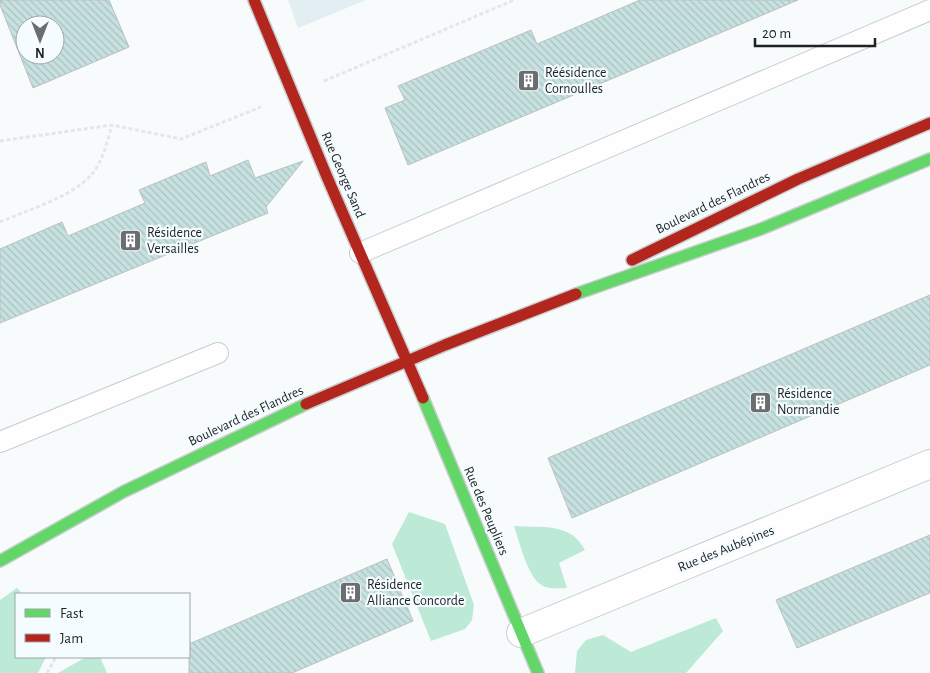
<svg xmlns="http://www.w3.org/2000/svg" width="930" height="673" font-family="'Alegreya Sans',sans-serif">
	<defs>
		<pattern id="building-back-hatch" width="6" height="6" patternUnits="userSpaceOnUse" patternTransform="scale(1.25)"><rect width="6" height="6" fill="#c7e1e1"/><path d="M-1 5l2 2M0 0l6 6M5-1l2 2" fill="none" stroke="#aac1c1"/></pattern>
	</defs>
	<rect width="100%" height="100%" fill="#f7fbfc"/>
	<path fill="#e3eef2" d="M288,0H366L298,28Z"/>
	<g fill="#bcead7">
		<path d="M409,512L445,524L474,605L472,620L465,629L431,641L392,544Z"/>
		<path d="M514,526C541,528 571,522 585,550L559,563L567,588C558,588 548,590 540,584C528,576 519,541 514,526Z"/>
		<path d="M17,588L23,594H16V657H46L38,673H0V600Z"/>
		<path d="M716,618L723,631L686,673H575L577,651L586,640L603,635L631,652Z"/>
		<path d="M86,657H100L107,673H58Z"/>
	</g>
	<g fill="url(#building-back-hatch)" stroke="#bcc0c0" fill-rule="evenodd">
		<path d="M0,0H109L129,47L33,88L0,5ZM25,25H55V55H25Z"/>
		<path d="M640,0H798L408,165L385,108L405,100L398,86L531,30L537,44Z"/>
		<path d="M248,160L255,178L303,161L266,207L268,213L0,323V249L62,222L68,236L145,203L139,190L206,162L210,176Z"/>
		<path d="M930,295V365L572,518L548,458Z"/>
		<path d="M930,535V593L797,648L776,600Z"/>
		<path d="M387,559L413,621L292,673H189V644Z"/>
	</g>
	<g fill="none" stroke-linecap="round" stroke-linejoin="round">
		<defs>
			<g id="lane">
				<path d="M360,253L930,10"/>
				<path d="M0,442L218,353"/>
			</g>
			<path id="street" d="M521,633L930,464"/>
			<g id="fast">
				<path d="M576,294L761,229L930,159"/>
				<path d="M423,398L538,673"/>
				<path d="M0,561L123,492L306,404"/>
			</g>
			<g id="jam">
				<path d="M254,0L327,177L423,398"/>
				<path d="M632,260L798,179L930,123"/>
				<path d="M306,404L445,345L576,294"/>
			</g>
		</defs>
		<use href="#lane" stroke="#cacdcf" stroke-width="22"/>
		<use href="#street" stroke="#cacdcf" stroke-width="30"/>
		<use href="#fast" stroke="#cacdcf" stroke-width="14"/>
		<use href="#jam" stroke="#cacdcf" stroke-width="14"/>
		<g stroke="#e4e6e7" stroke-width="3" stroke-dasharray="4 2.5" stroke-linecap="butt">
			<path d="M324,81L514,0"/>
			<path d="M0,141L112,125L181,139L261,107"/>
			<path d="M0,222C29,209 84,194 98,165C105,153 108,138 112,125"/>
			<path d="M47,673L56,657"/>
		</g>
		<use href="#lane" stroke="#fefeff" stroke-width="20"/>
		<use href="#street" stroke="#fefeff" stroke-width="28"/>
		<use href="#fast" stroke="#63d668" stroke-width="11"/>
		<use href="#jam" stroke="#b3261e" stroke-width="11"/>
	</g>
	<defs>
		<symbol id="building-square" viewBox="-11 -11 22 22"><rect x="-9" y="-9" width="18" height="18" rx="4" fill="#6b6e70" stroke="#f4fcff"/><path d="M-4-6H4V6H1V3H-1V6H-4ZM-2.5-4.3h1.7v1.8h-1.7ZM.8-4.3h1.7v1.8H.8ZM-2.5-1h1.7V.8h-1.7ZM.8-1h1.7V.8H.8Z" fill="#fff"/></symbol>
	</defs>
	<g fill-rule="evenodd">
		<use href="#building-square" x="516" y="68" width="25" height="25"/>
		<use href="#building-square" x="118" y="228" width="25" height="25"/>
		<use href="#building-square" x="748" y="390" width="25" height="25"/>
		<use href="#building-square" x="338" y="580" width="25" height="25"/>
	</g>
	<g text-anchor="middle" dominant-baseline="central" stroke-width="4.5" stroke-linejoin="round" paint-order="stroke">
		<g font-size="14" fill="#1f2224" stroke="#f4fcff" text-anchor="start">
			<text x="545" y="73">Réésidence<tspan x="545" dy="16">Cornoulles</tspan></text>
			<text x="147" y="233">Résidence<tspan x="147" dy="16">Versailles</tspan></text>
			<text x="777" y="394">Résidence<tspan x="777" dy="16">Normandie</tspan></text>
			<text x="367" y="585">Résidence<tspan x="367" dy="16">Alliance Concorde</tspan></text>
		</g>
		<g font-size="14" fill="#1f2224" stroke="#f4fcff">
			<text transform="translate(343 175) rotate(67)">Rue George Sand</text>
			<text transform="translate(713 203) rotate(-26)">Boulevard des Flandres</text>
			<text transform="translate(246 416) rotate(-25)">Boulevard des Flandres</text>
			<text transform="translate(486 511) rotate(67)">Rue des Peupliers</text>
			<text transform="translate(726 549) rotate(-22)">Rue des Aubépines</text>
		</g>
	</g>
	<rect x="15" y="593" width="175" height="65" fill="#f4fcff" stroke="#9fa5a7"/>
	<rect x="25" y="609" width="25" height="8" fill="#63d668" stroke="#9fa5a7"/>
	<text x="60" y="618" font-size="15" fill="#1f2224">Fast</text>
	<rect x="25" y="634" width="25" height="8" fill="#b3261e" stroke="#9fa5a7"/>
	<text x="60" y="643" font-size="15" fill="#1f2224">Jam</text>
	<g transform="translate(40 40) rotate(180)"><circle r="24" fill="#f4fcff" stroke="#9fa5a7"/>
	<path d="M0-4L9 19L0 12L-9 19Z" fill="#6b6e70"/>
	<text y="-8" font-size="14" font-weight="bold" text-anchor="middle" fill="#1f2224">N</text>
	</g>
	<path d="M755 38v8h120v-8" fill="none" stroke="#1f2224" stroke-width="2.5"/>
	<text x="762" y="38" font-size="15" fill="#1f2224" stroke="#f4fcff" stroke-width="4" paint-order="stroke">20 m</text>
</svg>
